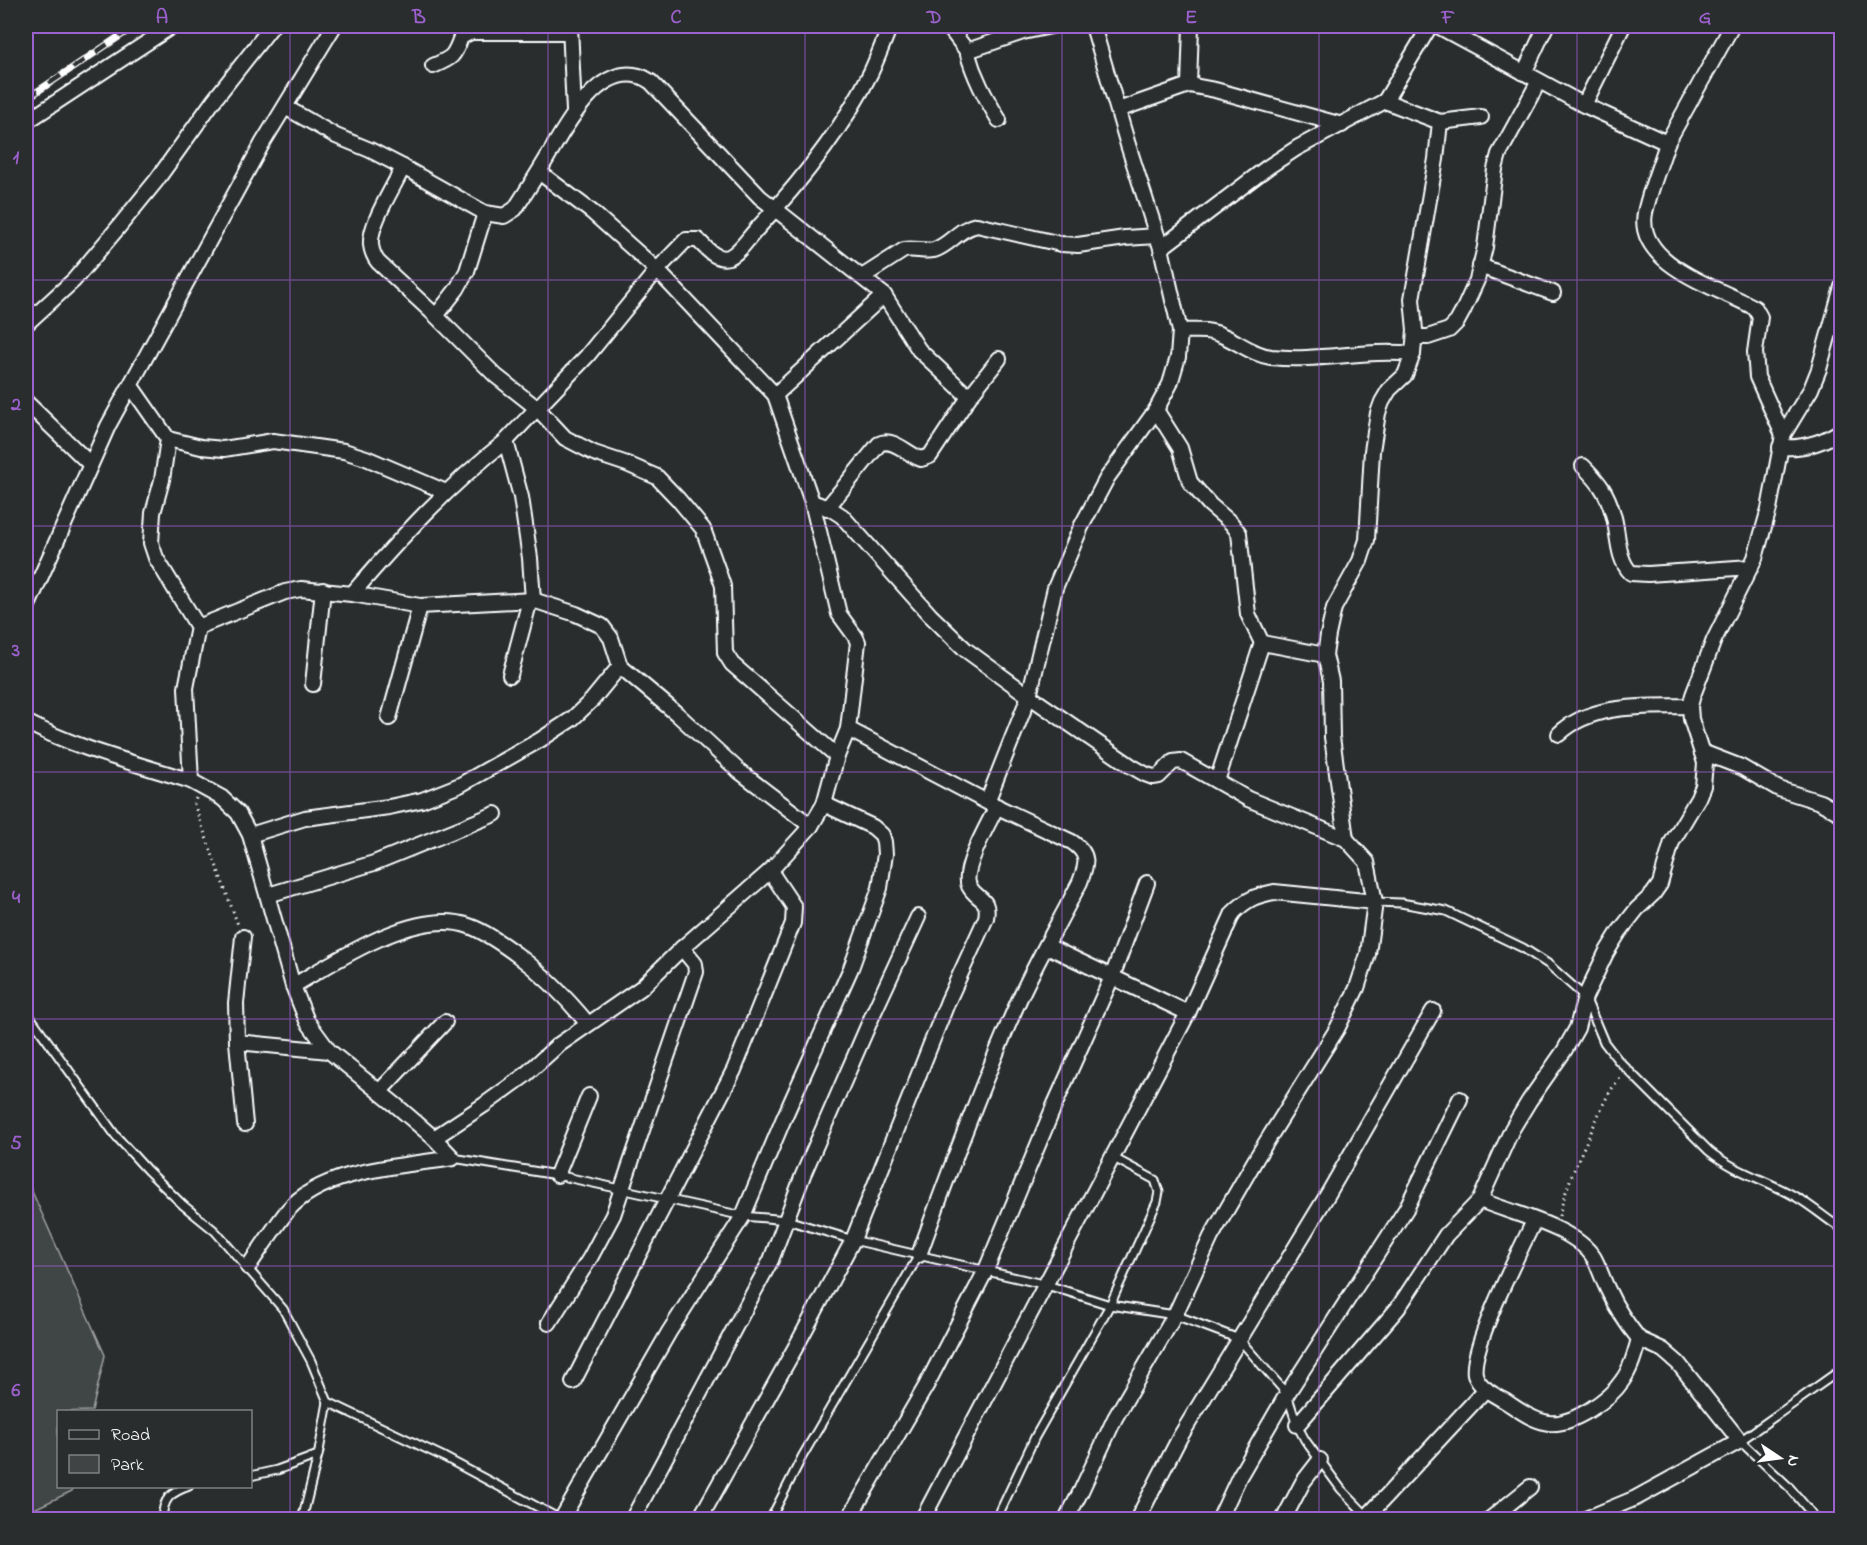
<svg xmlns="http://www.w3.org/2000/svg" width="1867" height="1545" font-family="'Indie Flower',sans-serif">
	<rect width="100%" height="100%" fill="#2a2d2e"/>
	<filter id="ink" filterUnits="userSpaceOnUse"><feTurbulence type="fractalNoise" baseFrequency=".0167" numOctaves="2"/><feDisplacementMap in="SourceGraphic" scale="12" xChannelSelector="R" yChannelSelector="G"/><feConvolveMatrix kernelMatrix="1 2 1 2 8 2 1 2 1" color-interpolation-filters="sRGB"/></filter>
	<g filter="url(#ink)">
		<path fill="#414445" stroke="#a0a2a2" stroke-width="1.5" d="M26,1178L105,1355L92,1411L58,1412V1486L74,1487L72,1491L26,1513Z"/>
		<g fill="none" stroke-linecap="round" stroke-linejoin="round">
			<defs>
				<g id="service">
					<path d="M1375,902L1401,903L1446,911L1523,948L1548,964L1585,997L1604,1042L1618,1060L1709,1151C1735,1172 1767,1180 1796,1197C1812,1206 1826,1219 1842,1229"/>
					<path d="M26,1011L116,1136L147,1170L183,1205L215,1231L283,1309L311,1361L328,1402L319,1451L302,1520"/>
					<path d="M453,1158L557,1175L743,1216L787,1220L853,1240L1047,1285L1110,1305L1175,1315L1239,1339L1287,1394L1297,1425L1305,1440L1341,1489L1369,1518"/>
					<path d="M328,1402L444,1457L562,1520"/>
					<path d="M250,1476L277,1470L318,1455"/>
					<path d="M162,1520C163,1498 170,1493 189,1486"/>
					<path d="M770,1520L802,1457L919,1255"/>
					<path d="M996,1520L1035,1437L1110,1305L1157,1202L1159,1192L1155,1180L1112,1157"/>
					<path d="M1817,1520L1790,1488L1740,1441L1842,1369"/>
				</g>
				<g id="minor">
					<path d="M570,26L574,111"/>
					<path d="M948,26L967,51L1023,32L1051,26"/>
					<path d="M1438,26L1584,105L1667,143L1732,26"/>
					<path d="M967,51C974,77 985,97 999,120"/>
					<path d="M433,66C452,58 454,57 461,37L471,32H570"/>
					<path d="M1524,73L1546,26"/>
					<path d="M1189,85L1191,26"/>
					<path d="M1584,105L1623,26"/>
					<path d="M285,107L336,136L370,150L403,167L485,213L504,216L515,209C526,192 537,175 547,158C564,129 597,64 639,76C643,77 648,80 651,82L760,197L884,295L775,395"/>
					<path d="M1118,110L1189,85L1215,90L1342,125"/>
					<path d="M26,122L172,26"/>
					<path d="M1440,122L1481,117"/>
					<path d="M1667,143C1660,166 1650,189 1645,213C1635,265 1720,288 1755,308L1760,317L1755,352L1757,377L1783,435"/>
					<path d="M403,167C394,187 369,224 371,245C372,252 374,257 378,262L436,316L496,376L538,409L565,438L594,453L627,464L657,477L678,499L703,529L717,568L723,586L725,653L732,664L837,756"/>
					<path d="M1161,248L1268,167L1297,148L1385,101"/>
					<path d="M1480,266L1553,293"/>
					<path d="M862,277L904,250C914,248 924,252 934,250C950,245 959,228 977,225L1061,244L1078,245L1125,238L1157,236"/>
					<path d="M884,295L919,350L969,397"/>
					<path d="M436,316L457,289L467,271L485,213"/>
					<path d="M26,324L74,280L117,229L156,181L214,100L272,26"/>
					<path d="M1180,331C1194,331 1209,329 1221,335C1239,342 1251,354 1271,357C1318,362 1366,349 1413,354"/>
					<path d="M1415,337H1428L1449,330L1457,322L1463,311L1477,280L1485,247L1495,169L1499,154L1539,81"/>
					<path d="M131,386L168,439L162,480L153,513L151,543L156,558L198,627L285,592L301,589L352,594L420,606L533,600L576,614L602,626L611,638L620,666L592,700L572,719L540,740L460,785L422,800L389,807L305,818L250,835"/>
					<path d="M26,402L90,464"/>
					<path d="M1156,410L1180,448L1190,482L1210,505L1231,523L1239,533L1248,614L1262,643L1325,655"/>
					<path d="M168,439L201,447L224,449L273,441L344,451L366,458L446,492"/>
					<path d="M506,441L587,356L657,270L592,212L539,172"/>
					<path d="M1780,447C1803,449 1823,443 1842,430"/>
					<path d="M1583,466C1599,482 1607,492 1613,514C1619,533 1616,558 1631,573L1648,574L1751,567"/>
					<path d="M812,502L831,509L842,516L930,615L966,650L1029,696L1131,766L1145,774L1153,777L1159,776L1173,762L1181,761L1248,799L1346,839L1367,862L1375,902"/>
					<path d="M827,508L879,444C893,437 907,454 921,459L930,456L969,397L999,359"/>
					<path d="M352,594C400,538 448,486 506,441L521,497L530,558L533,600"/>
					<path d="M26,610L108,426L262,144L334,26"/>
					<path d="M198,627L186,688L191,781L222,798L238,813L250,835L293,986L307,1021L329,1051L398,1107L434,1138L453,1158C403,1166 323,1169 288,1210C274,1228 261,1248 248,1267"/>
					<path d="M620,666L676,713L739,771L811,826"/>
					<path d="M510,675L530,600"/>
					<path d="M313,684L323,590"/>
					<path d="M389,718L420,606"/>
					<path d="M26,722C77,749 135,763 191,781"/>
					<path d="M848,729L858,642L855,636L839,614L812,502L775,395L657,270L686,240H698C706,248 716,261 729,257C739,253 748,239 755,231C798,185 843,129 871,72C878,57 884,41 890,26"/>
					<path d="M1559,734C1592,702 1648,707 1690,706"/>
					<path d="M1702,752L1741,767L1779,789L1820,802L1842,814"/>
					<path d="M1217,781L1262,643"/>
					<path d="M987,802L1029,696L1055,588L1081,527L1107,478L1156,410L1170,384L1178,357L1180,331L1161,248L1128,145L1093,26"/>
					<path d="M1346,839L1332,737L1331,681L1325,655L1328,635L1334,608L1360,561L1367,540L1372,451L1378,413L1382,402L1389,390L1405,375L1413,354L1415,330L1412,299L1436,159L1440,122L1385,101L1430,26"/>
					<path d="M268,895L374,863L495,814"/>
					<path d="M243,937L236,1003L237,1042L329,1051"/>
					<path d="M1047,946L1188,1013"/>
					<path d="M293,986C337,960 417,907 469,926C486,932 502,944 516,954C543,974 566,997 588,1024"/>
					<path d="M237,1042L245,1124"/>
					<path d="M380,1091L445,1022"/>
					<path d="M434,1138L484,1105L524,1076L557,1046L641,988L682,948L770,871L811,826L824,804L837,756L848,729L987,802L1072,842C1090,854 1087,864 1080,882C1060,921 1037,960 1019,1000C982,1083 950,1169 919,1255"/>
					<path d="M557,1175L589,1096"/>
					<path d="M1480,1200C1513,1214 1575,1227 1594,1258C1600,1269 1603,1281 1609,1292C1617,1310 1627,1324 1639,1339C1635,1353 1631,1369 1622,1381C1610,1399 1572,1426 1549,1423C1533,1421 1519,1410 1505,1401C1494,1395 1478,1387 1475,1374C1470,1347 1521,1249 1534,1221"/>
					<path d="M549,1323L590,1258L613,1215L696,972L695,964L682,948"/>
					<path d="M573,1382L734,1070L793,923L794,907L770,871"/>
					<path d="M1297,1425L1398,1308L1446,1235L1480,1200L1512,1129L1529,1101L1564,1051L1577,1028L1585,997L1606,953L1619,932L1637,909L1653,894L1660,884L1672,842L1698,798L1703,786L1705,763L1691,719L1690,706L1693,695L1714,640L1755,558L1769,509L1783,435L1811,389L1819,369L1842,287"/>
					<path d="M561,1520L669,1332L743,1216L784,1118L851,968L880,888L885,854L884,842L882,835L873,827L824,804"/>
					<path d="M632,1520L771,1260L803,1175L874,1012L918,917"/>
					<path d="M699,1520L799,1341L853,1240L948,1001L986,918C990,897 977,901 969,886C961,870 989,823 997,806"/>
					<path d="M848,1520L926,1386L986,1270L1055,1104L1112,977L1147,883"/>
					<path d="M922,1520L1188,1013L1233,913C1247,899 1255,896 1274,892L1375,902L1368,954L1357,988L1337,1029L1257,1157L1211,1237L1175,1315L1115,1418L1081,1491L1066,1520"/>
					<path d="M1137,1520L1180,1437L1328,1194L1433,1011"/>
					<path d="M1219,1520L1239,1477L1287,1394L1406,1209L1460,1099"/>
					<path d="M1283,1520L1303,1482L1320,1460"/>
					<path d="M1364,1520L1486,1389"/>
					<path d="M1489,1520L1530,1487"/>
					<path d="M1583,1520L1636,1498L1740,1441L1678,1363L1663,1350L1639,1339"/>
				</g>
			</defs>
			<use href="#service" stroke="#fff" stroke-width="11"/>
			<use href="#minor" stroke="#fff" stroke-width="18"/>
			<g stroke="#fff" stroke-width="3" stroke-dasharray="1.5 4.5" stroke-linecap="butt">
				<path d="M196,798L194,804L238,925"/>
				<path d="M1559,1216C1566,1187 1578,1159 1591,1132C1600,1112 1606,1094 1620,1078"/>
			</g>
			<use href="#service" stroke="#2a2d2e" stroke-width="7"/>
			<use href="#minor" stroke="#2a2d2e" stroke-width="14"/>
			<defs>
				<path id="rail" d="M26,99L135,26"/>
			</defs>
			<use href="#rail" stroke="#fff" stroke-width="7"/>
			<use href="#rail" stroke="#2a2d2e" stroke-width="4.5" stroke-dasharray="14" stroke-linecap="butt"/>
		</g>
	</g>
	<path fill="none" stroke="#9c61cf" stroke-width="1.5" stroke-opacity="0.55" d="M290,26V1520M548,26V1520M805,26V1520M1062,26V1520M1319,26V1520M1577,26V1520M26,280H1842M26,526H1842M26,772H1842M26,1019H1842M26,1266H1842"/>
	<rect width="1867" height="1545" fill="none" stroke="#2a2d2e" stroke-width="66"/>
	<rect x="57" y="1410" width="195" height="78" fill="#2a2d2e" stroke="#7f8182" stroke-width="1.5"/>
	<rect x="69" y="1430" width="30" height="9" fill="#2a2d2e" stroke="#7f8182" stroke-width="1.5"/>
	<text x="111" y="1440" font-size="18" fill="#ffffff">Road</text>
	<rect x="69" y="1455" width="30" height="18" fill="#414445" stroke="#7f8182" stroke-width="1.5"/>
	<text x="111" y="1470" font-size="18" fill="#ffffff">Park</text>
	<g transform="translate(1780 1458) rotate(103)" stroke="#2a2d2e" stroke-width="4.5" paint-order="stroke">
	<path d="M0-4.5L10 22L0 15L-10 22Z" fill="#ffffff"/>
	<text y="-9" font-size="16" font-weight="bold" text-anchor="middle" fill="#ffffff">N</text>
	</g>
	<rect x="33" y="33" width="1801" height="1479" fill="none" stroke="#9c61cf" stroke-width="2"/>
	<g font-size="20" text-anchor="middle" font-weight="bold" fill="#9c61cf">
		<text x="162" y="23">A</text>
		<text x="419" y="23">B</text>
		<text x="676" y="23">C</text>
		<text x="934" y="23">D</text>
		<text x="1191" y="23">E</text>
		<text x="1448" y="23">F</text>
		<text x="1705" y="23">G</text>
		<text x="16" y="163">1</text>
		<text x="16" y="410">2</text>
		<text x="16" y="656">3</text>
		<text x="16" y="903">4</text>
		<text x="16" y="1149">5</text>
		<text x="16" y="1396">6</text>
	</g>
</svg>
